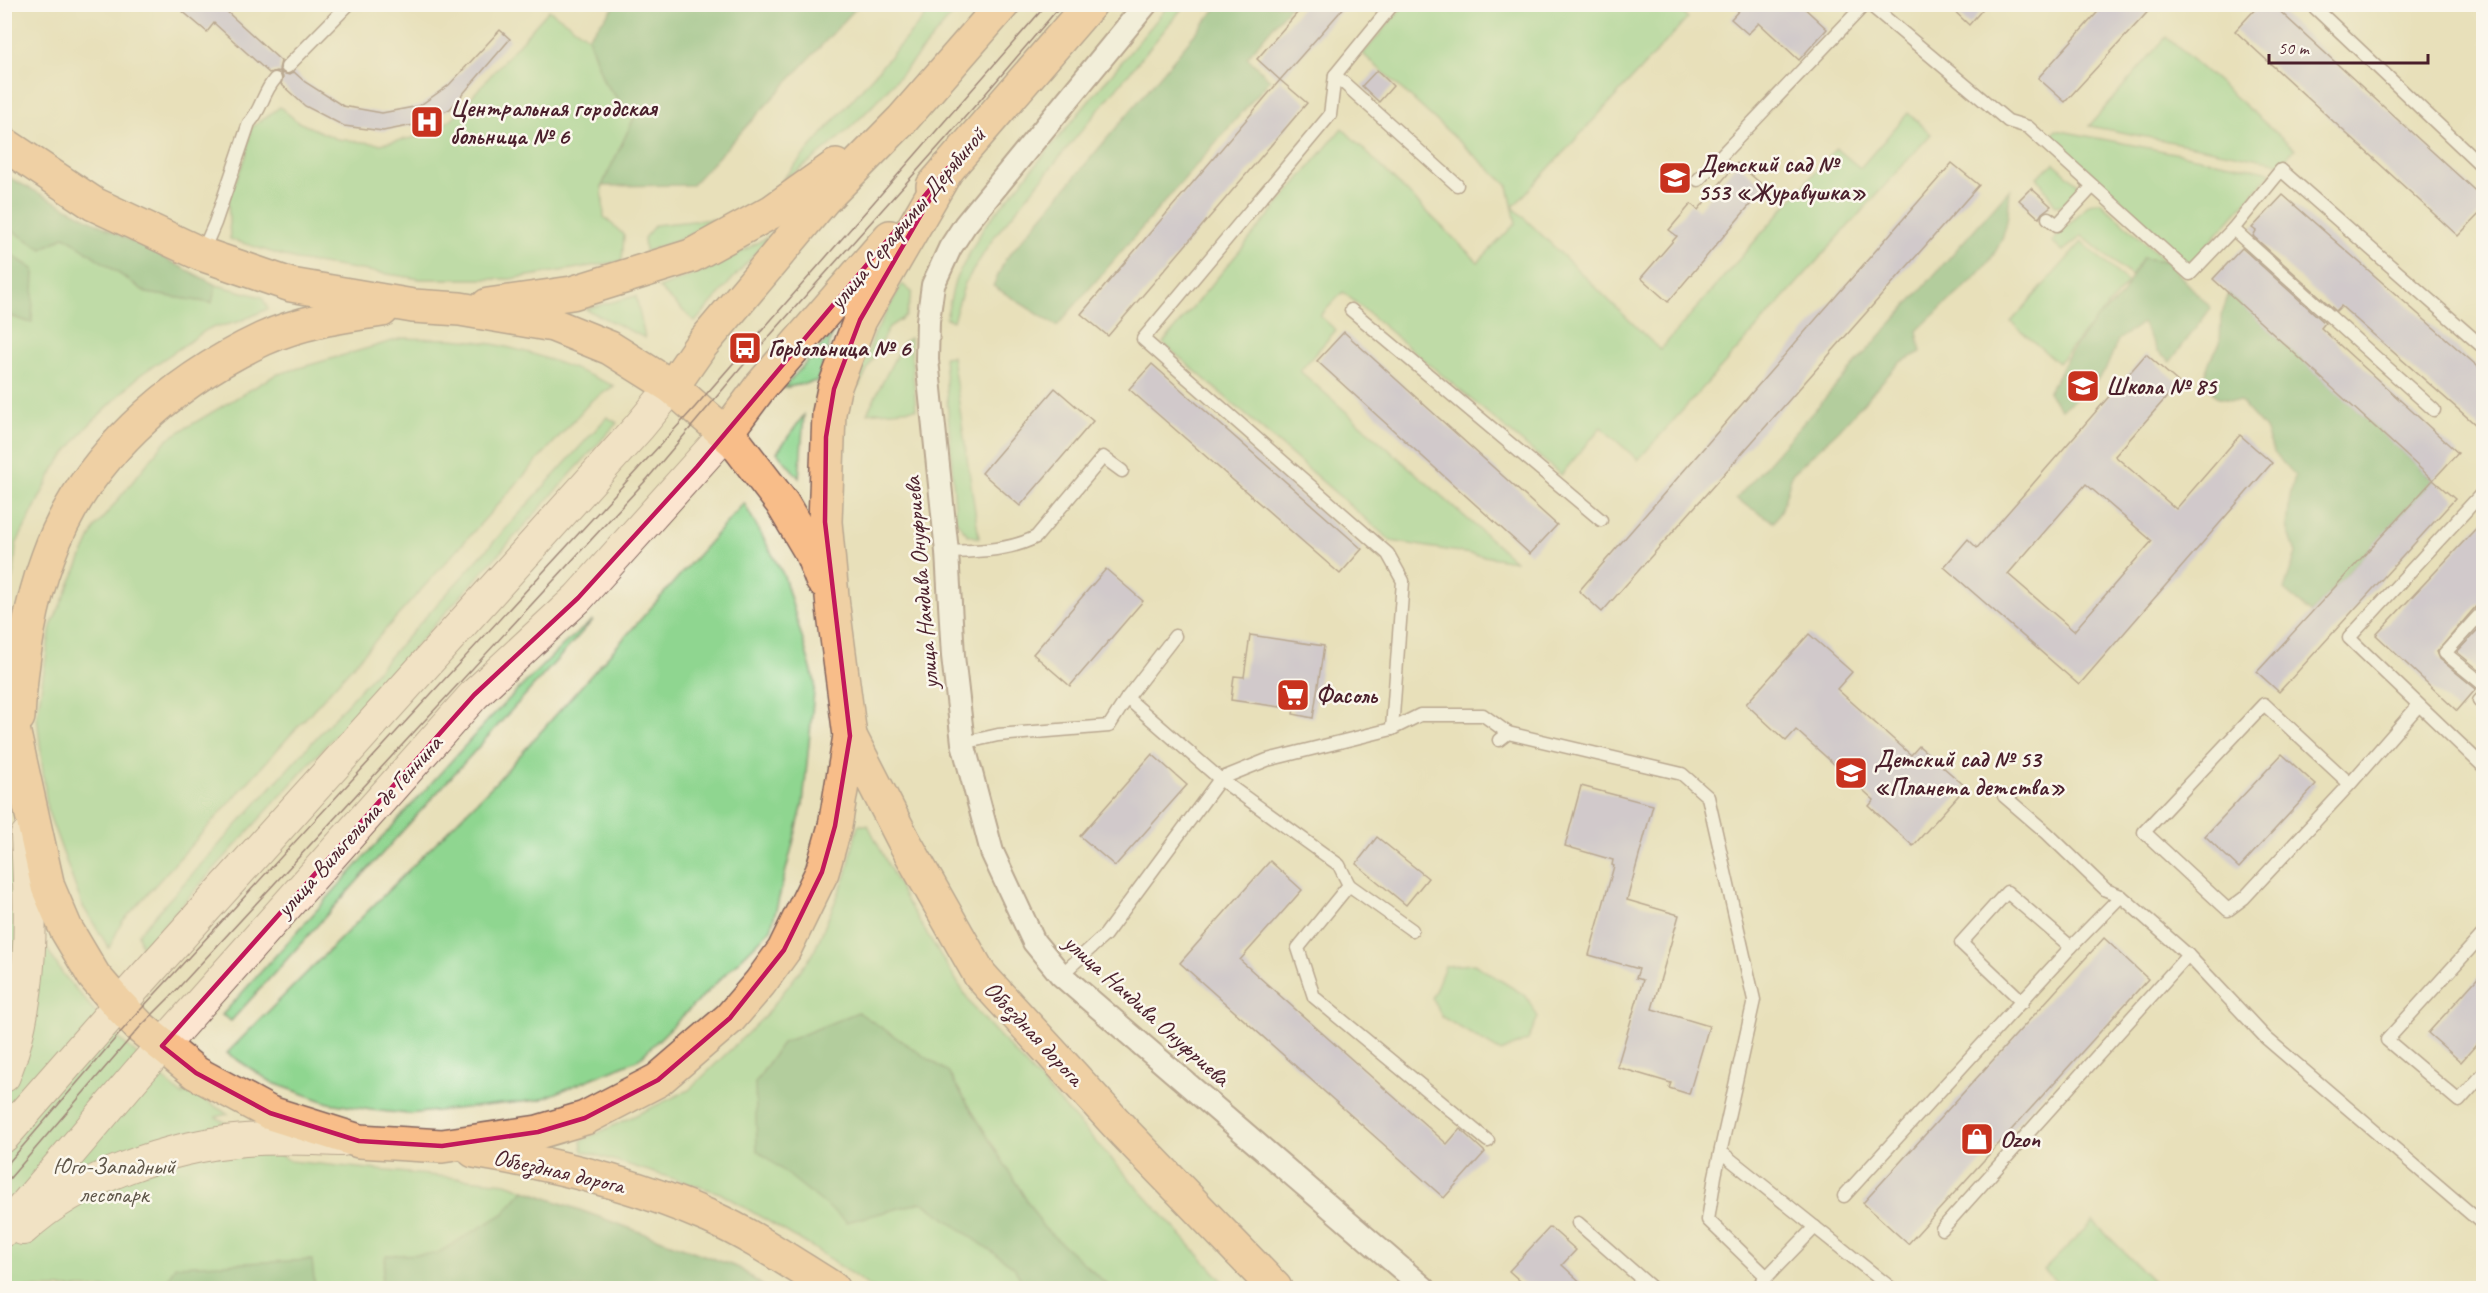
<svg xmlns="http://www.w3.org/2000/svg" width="2488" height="1293" font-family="Caveat,sans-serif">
	<rect width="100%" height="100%" fill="#fbf7ec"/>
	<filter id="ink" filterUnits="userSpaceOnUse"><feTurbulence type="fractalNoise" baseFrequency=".0167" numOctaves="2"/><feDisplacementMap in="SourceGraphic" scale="12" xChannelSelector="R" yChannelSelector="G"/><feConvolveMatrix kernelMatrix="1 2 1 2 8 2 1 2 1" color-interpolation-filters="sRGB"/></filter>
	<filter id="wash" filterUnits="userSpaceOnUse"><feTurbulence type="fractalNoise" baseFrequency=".008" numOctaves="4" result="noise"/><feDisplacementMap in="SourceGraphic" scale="24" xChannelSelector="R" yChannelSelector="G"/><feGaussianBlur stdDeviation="1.35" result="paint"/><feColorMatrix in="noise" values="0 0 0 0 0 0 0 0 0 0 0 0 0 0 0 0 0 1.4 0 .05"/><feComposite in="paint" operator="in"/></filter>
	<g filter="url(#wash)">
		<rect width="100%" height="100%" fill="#e8e0ba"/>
		<g fill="#8fd690" stroke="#6c7a5e" stroke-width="1.5">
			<path d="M1672,4L1688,18L1513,207L1660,350L1836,148L1860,168L1908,113L1931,134L1638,460L1601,427L1561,475L1343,292L1320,316L1336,330L1300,371L1515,561L1391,541L1163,343L1342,128L1478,262L1516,223L1508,186L1363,54L1404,5Z"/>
			<path d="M935,5H961C907,66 854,138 782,180Z"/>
			<path d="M1169,5H1185L994,237L965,283L953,321L946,318L955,280L984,227Z"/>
			<path d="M549,10L588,37L604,82L634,118L602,186L604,217L624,235L622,261L510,279H420L296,260L230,239L228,199L246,156L251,128L280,107L298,122L337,139L380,144L417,137L451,120Z"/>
			<path d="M2166,37L2295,149L2281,163L2089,126Z"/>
			<path d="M2056,130L2272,172L2190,265L2051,136Z"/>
			<path d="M2054,163L2080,186L2070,203L2056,206L2037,177Z"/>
			<path d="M2100,202L2166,261L2143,258L2131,276L2082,236L2063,251L2052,242L2089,204Z"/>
			<path d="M713,219L686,237L645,252L644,238L655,225Z"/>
			<path d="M5,226L42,249L65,236L147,293L211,303L216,285L262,297L268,309L238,322L208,329L140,375L85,429L54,469L16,545L14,573L5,600L4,314L31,323L34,270L5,250Z"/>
			<path d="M771,235L695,322L659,288L716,266Z"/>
			<path d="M2082,242L2128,283L2058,363L2011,322Z"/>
			<path d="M902,284L912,292L906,316L889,327L859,386L856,387L874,335Z"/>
			<path d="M636,296L645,338L585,309Z"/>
			<path d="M833,333L817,381L783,388Z"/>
			<path d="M403,338C423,339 444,338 464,340C517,345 566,364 614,386L592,400L122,922L109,948L82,905L47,809L37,716L51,626L95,528L167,439L275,375Z"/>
			<path d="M910,338L916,409L867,413L903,342Z"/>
			<path d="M952,356L979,538L968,535L956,521L944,357Z"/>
			<path d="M804,415L799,478L777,452Z"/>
			<path d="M607,417L617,423L142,949L138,934Z"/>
			<path d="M744,503L784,576L815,682L803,804L771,929L639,1059L539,1100L408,1114L371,1110L329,1103L273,1083L227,1053L497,781Z"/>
			<path d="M593,620L231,1021L222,1015L490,718L564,644Z"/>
			<path d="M858,825H868L907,902L973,1007L1229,1288H1111L1043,1227L948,1072L858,1012L782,1043L755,1083L847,1222L922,1202L1014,1267L1025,1288H872L812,1247L720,1193L583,1151L581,1141L689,1090L764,1017L813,954L846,876Z"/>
			<path d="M4,834L44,944L62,973L114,1034L183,1096L184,1088L228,1114L216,1117L290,1161L506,1183L739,1268L766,1288H5Z"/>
			<path d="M1474,964L1526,996L1538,1017L1528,1040L1501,1052L1442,1017L1432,998L1445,966Z"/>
			<path d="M2093,1221L2160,1288H2063L2044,1270Z"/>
		</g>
		<g fill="#73b77a" stroke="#5e6b52" stroke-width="1.5">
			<path d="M1220,4L1291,5L1247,57L1270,80L1057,326L993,286L1005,260Z"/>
			<path d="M616,5V4L859,5L692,185L602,186L634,118L604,82L588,37Z"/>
			<path d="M4,175L216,285L212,303L147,293L65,236L42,249L5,226Z"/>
			<path d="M2010,189C2009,201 2009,214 2006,226C1994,274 1949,297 1917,331L1921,352L1899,363L1839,430L1792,474L1782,509L1774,522L1736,499Z"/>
			<path d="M4,250L34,270L32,323L5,314Z"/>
			<path d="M2142,258L2166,261L2211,308L2170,362L2158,352L2142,323L2118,340L2105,371L2087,391L2061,409L2048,393L2070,353L2096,319L2121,297Z"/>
			<path d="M2229,293L2433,480L2311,613L2284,590L2296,553L2287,527L2290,496L2295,476L2274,453L2265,429L2240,401L2218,398L2202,382L2210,360L2220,343L2221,316Z"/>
			<path d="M858,1012L948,1072L1043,1227L1111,1288H1025L1014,1267L922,1202L847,1222L757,1150L755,1083L782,1043Z"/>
			<path d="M524,1190L739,1268L764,1288H380L386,1255L436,1254L503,1214Z"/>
			<path d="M312,1260L315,1288H169L165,1285L175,1266Z"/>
		</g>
		<g id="blocks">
			<g fill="#b5aedf" fill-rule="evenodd">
				<path d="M174,4H230L225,10L281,61L279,69L282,73L289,75L294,72L305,82L343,106L382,113L419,106L449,85L500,30L510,39L450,109L419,124L383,131L344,126L305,106L281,84L283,77L280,72L276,71L269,73L214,23L207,32Z"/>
				<path d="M1305,4H1347L1280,80L1257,59Z"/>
				<path d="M1738,4H1800L1827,29L1799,60L1759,23L1748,34L1731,19L1742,7Z"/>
				<path d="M1947,4H1987L1969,25Z"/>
				<path d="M2105,4H2155L2065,102L2038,78Z"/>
				<path d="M2260,4H2272L2484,199V209L2458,236L2235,31Z"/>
				<path d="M1377,70L1393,86L1379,102L1362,86Z"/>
				<path d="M1280,80L1307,103L1108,336L1081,314Z"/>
				<path d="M1737,163L1765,187L1668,302L1641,278L1677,236L1669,230L1691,204L1698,210Z"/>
				<path d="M1952,163L1979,185L1602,612L1579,591Z"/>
				<path d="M2031,188L2051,206L2042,213L2039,218L2019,200Z"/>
				<path d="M2283,195L2484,372V432L2341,306L2336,311L2253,236L2256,231L2252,228Z"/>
				<path d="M2242,248L2325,323L2321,328L2458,453L2433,480L2213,279Z"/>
				<path d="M1344,332L1557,525L1530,554L1317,361Z"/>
				<path d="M2146,354L2179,383L2115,456L2176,509L2240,435L2272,463L2079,685L1944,567L1968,539L1977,548ZM2086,484L2152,541L2074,631L2008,574Z"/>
				<path d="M1152,364L1362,549L1340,574L1129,389Z"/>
				<path d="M1055,388L1093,421L1020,506L982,473Z"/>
				<path d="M2433,480L2455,499L2279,692L2257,672Z"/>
				<path d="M2484,520V602L2478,604L2437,652L2440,659L2476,689L2457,711L2376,635Z"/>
				<path d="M1106,569L1143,601L1070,686L1033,654Z"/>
				<path d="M2484,623V674L2457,652Z"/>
				<path d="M1809,634L1852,672L1837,689L1911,755L1919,746L1966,787L1913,846L1869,806L1874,800L1796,730L1786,741L1746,704Z"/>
				<path d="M1250,635L1324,646L1313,718L1293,714L1294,709L1231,700L1234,676L1244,677Z"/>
				<path d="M1152,754L1187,785L1115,866L1080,836Z"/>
				<path d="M2282,754L2316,785L2239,868L2205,836Z"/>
				<path d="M1581,786L1653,805L1627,900L1679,915L1652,1009L1709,1026L1689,1094L1669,1088L1671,1083L1617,1067L1643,980L1636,978L1639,969L1589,955L1614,866L1612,865L1613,860L1565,846Z"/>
				<path d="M1377,837L1428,878L1406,905L1356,864Z"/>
				<path d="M1270,861L1302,890L1240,960L1447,1144L1460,1129L1485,1152L1444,1198L1180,963Z"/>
				<path d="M2104,938L2148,979L1908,1244L1863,1203Z"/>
				<path d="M2484,971V1036L2461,1062L2428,1033Z"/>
				<path d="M1550,1227L1576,1250L1562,1265L1587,1288H1528L1509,1271Z"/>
			</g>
		</g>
	</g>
	<g filter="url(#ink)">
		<use href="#blocks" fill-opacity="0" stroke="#81635d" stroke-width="1.5"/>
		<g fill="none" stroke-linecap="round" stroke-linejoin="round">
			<defs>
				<g id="service">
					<path d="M1869,4L2008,121L2028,127L2190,274L2233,229"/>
					<path d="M2311,4L2484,168"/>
					<path d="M287,67L349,4"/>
					<path d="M1335,75L1457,185"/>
					<path d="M1698,180L1865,4"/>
					<path d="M2048,218L2057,225L2093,186"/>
					<path d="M202,253L215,223L249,123C261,111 263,92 275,79"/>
					<path d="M1351,310L1601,520"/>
					<path d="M2434,410L2233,229L2281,170L2484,348"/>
					<path d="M2484,491L2349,638L2484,767"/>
					<path d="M947,552C977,551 1009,551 1036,537L1103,457L1122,471"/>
					<path d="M2484,610L2445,653L2484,685"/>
					<path d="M2484,696L2479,701L2484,705"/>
					<path d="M1127,698L1220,779L1339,865L1349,885L1298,948L1314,997L1488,1141"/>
					<path d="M1392,729L1420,715H1483L1508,733"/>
					<path d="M1499,740L1508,733L1682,774L1708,797L1754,1000L1715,1176L1708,1220L1766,1276"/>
					<path d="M963,743L998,735L1109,726L1127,698L1175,636"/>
					<path d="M2350,784L2264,704L2144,832L2228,910L2244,898L2350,784L2418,706"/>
					<path d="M2004,796L2047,833L2106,890L2121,896"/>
					<path d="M1349,885L1412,930"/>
					<path d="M2484,933L2387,1040L2459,1101L2484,1073"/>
					<path d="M1061,975L1105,935L1220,779L1267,760L1392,729L1403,581L1388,554L1143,339L1330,115L1335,75L1393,4"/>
					<path d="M2023,1002L1961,943L2007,892L2071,947"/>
					<path d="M1721,1152L1891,1288"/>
					<path d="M1844,1196L2071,947L2121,896L2188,955L2266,1038L2484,1225"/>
					<path d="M1578,1223L1652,1288"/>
					<path d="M1942,1229L2188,955"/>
					<path d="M1756,1288L1815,1227"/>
				</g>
				<path id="minor" d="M1146,4L965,225L950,248L933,285L928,321L927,360L947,552L953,656L963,743L992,852L1034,942L1061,975L1424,1288"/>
				<g id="secondary">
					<path d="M4,1076C35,998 31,916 27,835"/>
					<path d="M4,1136L119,1005L639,427L672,387"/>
					<path d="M23,1229C79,1177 170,1146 245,1140C277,1137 310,1139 342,1140"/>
					<path d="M4,1230L138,1073L474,695L578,598L726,433"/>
				</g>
				<g id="primary">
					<path d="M4,144L94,204L201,254L291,285L413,306L460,309L553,325L610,348L672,387L735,442L782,503L811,552L822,580"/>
					<path d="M933,186L1090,4"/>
					<path d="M488,305L572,293L691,256L773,211L836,166"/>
					<path d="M672,387L699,348L824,199L902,120L1003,4"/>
					<path d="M726,433L761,386L890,237"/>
					<path d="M4,688L48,887L66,929L94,976L119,1005L140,1027L196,1073L270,1113L359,1141L442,1146L538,1132L585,1118L658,1080L730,1018L760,983L784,950L822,872L835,826L850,736L833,607L825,522L829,413L834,389L860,320L948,168"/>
					<path d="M18,717C21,662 29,608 48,557C83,459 171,382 263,339C300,322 341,316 382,310"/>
					<path d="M850,736L904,841L980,975L1126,1134L1275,1288"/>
					<path d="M474,1151C555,1164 635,1184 710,1217C753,1236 793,1264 832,1288"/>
				</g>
			</defs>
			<use href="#service" stroke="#81635d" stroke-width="15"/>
			<use href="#minor" stroke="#81635d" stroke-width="26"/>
			<use href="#secondary" stroke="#81635d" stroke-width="34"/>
			<use href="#primary" stroke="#81635d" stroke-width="36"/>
			<use href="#service" stroke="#fff" stroke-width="12"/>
			<use href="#minor" stroke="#fff" stroke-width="22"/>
			<use href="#secondary" stroke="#fce5d0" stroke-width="32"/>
			<use href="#primary" stroke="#f8bd89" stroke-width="33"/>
			<g stroke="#4a1f2b" stroke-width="1.5">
				<path d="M4,1168L132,1019L695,407L1047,4"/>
				<path d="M4,1185L140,1027L170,997L648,478L741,368L981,99L1062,4"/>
			</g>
		</g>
	</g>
	<path d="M0 0H2488V1293H0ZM948,168L860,320L834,389L826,437L825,522L850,736L835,826L822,872L784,950L730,1018L658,1080L585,1118L538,1132L442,1146L359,1141L270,1113L196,1073L162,1046L474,695L578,598L697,467Z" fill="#e8e0ba" fill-opacity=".55" fill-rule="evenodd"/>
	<path fill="none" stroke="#c2185b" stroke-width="4.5" stroke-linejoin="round" d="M948,168L860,320L834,389L826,437L825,522L850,736L835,826L822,872L784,950L730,1018L658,1080L585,1118L538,1132L442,1146L359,1141L270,1113L196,1073L162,1046L474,695L578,598L697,467Z"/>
	<defs>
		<symbol id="hospital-square" viewBox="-11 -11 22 22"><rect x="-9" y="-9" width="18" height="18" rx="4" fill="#c8321e" stroke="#fbf7ec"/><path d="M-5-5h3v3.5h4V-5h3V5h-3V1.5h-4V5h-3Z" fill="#fff"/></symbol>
		<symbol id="school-square" viewBox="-11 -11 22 22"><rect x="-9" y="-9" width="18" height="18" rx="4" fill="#c8321e" stroke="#fbf7ec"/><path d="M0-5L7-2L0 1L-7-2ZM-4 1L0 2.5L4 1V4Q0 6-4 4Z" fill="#fff"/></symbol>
		<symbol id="bus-square" viewBox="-11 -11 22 22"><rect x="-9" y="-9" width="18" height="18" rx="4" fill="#c8321e" stroke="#fbf7ec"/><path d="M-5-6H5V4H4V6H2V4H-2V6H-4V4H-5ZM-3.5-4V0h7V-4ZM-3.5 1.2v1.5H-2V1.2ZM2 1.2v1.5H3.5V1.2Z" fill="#fff"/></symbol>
		<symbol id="supermarket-square" viewBox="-11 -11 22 22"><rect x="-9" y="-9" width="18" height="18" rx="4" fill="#c8321e" stroke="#fbf7ec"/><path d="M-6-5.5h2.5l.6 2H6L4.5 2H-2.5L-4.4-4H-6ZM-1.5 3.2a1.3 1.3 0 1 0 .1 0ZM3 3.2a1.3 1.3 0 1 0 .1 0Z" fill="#fff"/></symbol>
		<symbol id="shop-square" viewBox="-11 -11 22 22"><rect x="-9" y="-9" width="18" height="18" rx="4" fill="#c8321e" stroke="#fbf7ec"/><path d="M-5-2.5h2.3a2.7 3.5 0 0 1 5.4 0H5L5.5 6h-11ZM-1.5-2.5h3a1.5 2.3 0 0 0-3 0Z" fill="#fff"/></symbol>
	</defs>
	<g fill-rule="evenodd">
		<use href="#hospital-square" x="408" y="103" width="38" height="38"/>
		<use href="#school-square" x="1656" y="159" width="38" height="38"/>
		<use href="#bus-square" x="726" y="329" width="38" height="38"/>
		<use href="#school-square" x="2064" y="367" width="38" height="38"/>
		<use href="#supermarket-square" x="1274" y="676" width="38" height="38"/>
		<use href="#school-square" x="1832" y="754" width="38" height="38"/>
		<use href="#shop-square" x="1958" y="1120" width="38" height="38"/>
	</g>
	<g text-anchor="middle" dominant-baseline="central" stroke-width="5" stroke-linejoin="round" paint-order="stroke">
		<g font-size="24" font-weight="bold" fill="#4a1f2b" stroke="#fbf7ec" text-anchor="start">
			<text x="450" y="108">Центральная городская<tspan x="450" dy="28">больница № 6</tspan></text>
			<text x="1698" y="164">Детский сад №<tspan x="1698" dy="28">553 «Журавушка»</tspan></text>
			<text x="768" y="348">Горбольница № 6</text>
			<text x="2106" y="386">Школа № 85</text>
			<text x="1316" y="695">Фасоль</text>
			<text x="1874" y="759">Детский сад № 53<tspan x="1874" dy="28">«Планета детства»</tspan></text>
			<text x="2000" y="1139">Ozon</text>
		</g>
		<g font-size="24" fill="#4a1f2b" stroke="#fbf7ec">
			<text transform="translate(907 218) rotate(-50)">улица Серафимы Дерябиной</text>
			<text transform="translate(921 583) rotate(-95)">улица Начдива Онуфриева</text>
			<text transform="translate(359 826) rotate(-48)">улица Вильгельма де Геннина</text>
			<text transform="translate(1147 1010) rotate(42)">улица Начдива Онуфриева</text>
			<text transform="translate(1034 1033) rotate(47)">Объездная дорога</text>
			<text transform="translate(559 1171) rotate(13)">Объездная дорога</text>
		</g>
		<g font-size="24" fill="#5f5649" stroke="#fbf7ec">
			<text x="114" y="1166">Юго-Западный<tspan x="114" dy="28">лесопарк</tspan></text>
		</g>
	</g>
	<rect width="2488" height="1293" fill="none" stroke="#fbf7ec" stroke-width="24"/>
	<path d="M2269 54v9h159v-9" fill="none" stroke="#4a1f2b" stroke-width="3"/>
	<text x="2278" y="54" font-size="18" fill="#4a1f2b" stroke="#fbf7ec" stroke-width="4.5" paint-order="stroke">50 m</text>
</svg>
